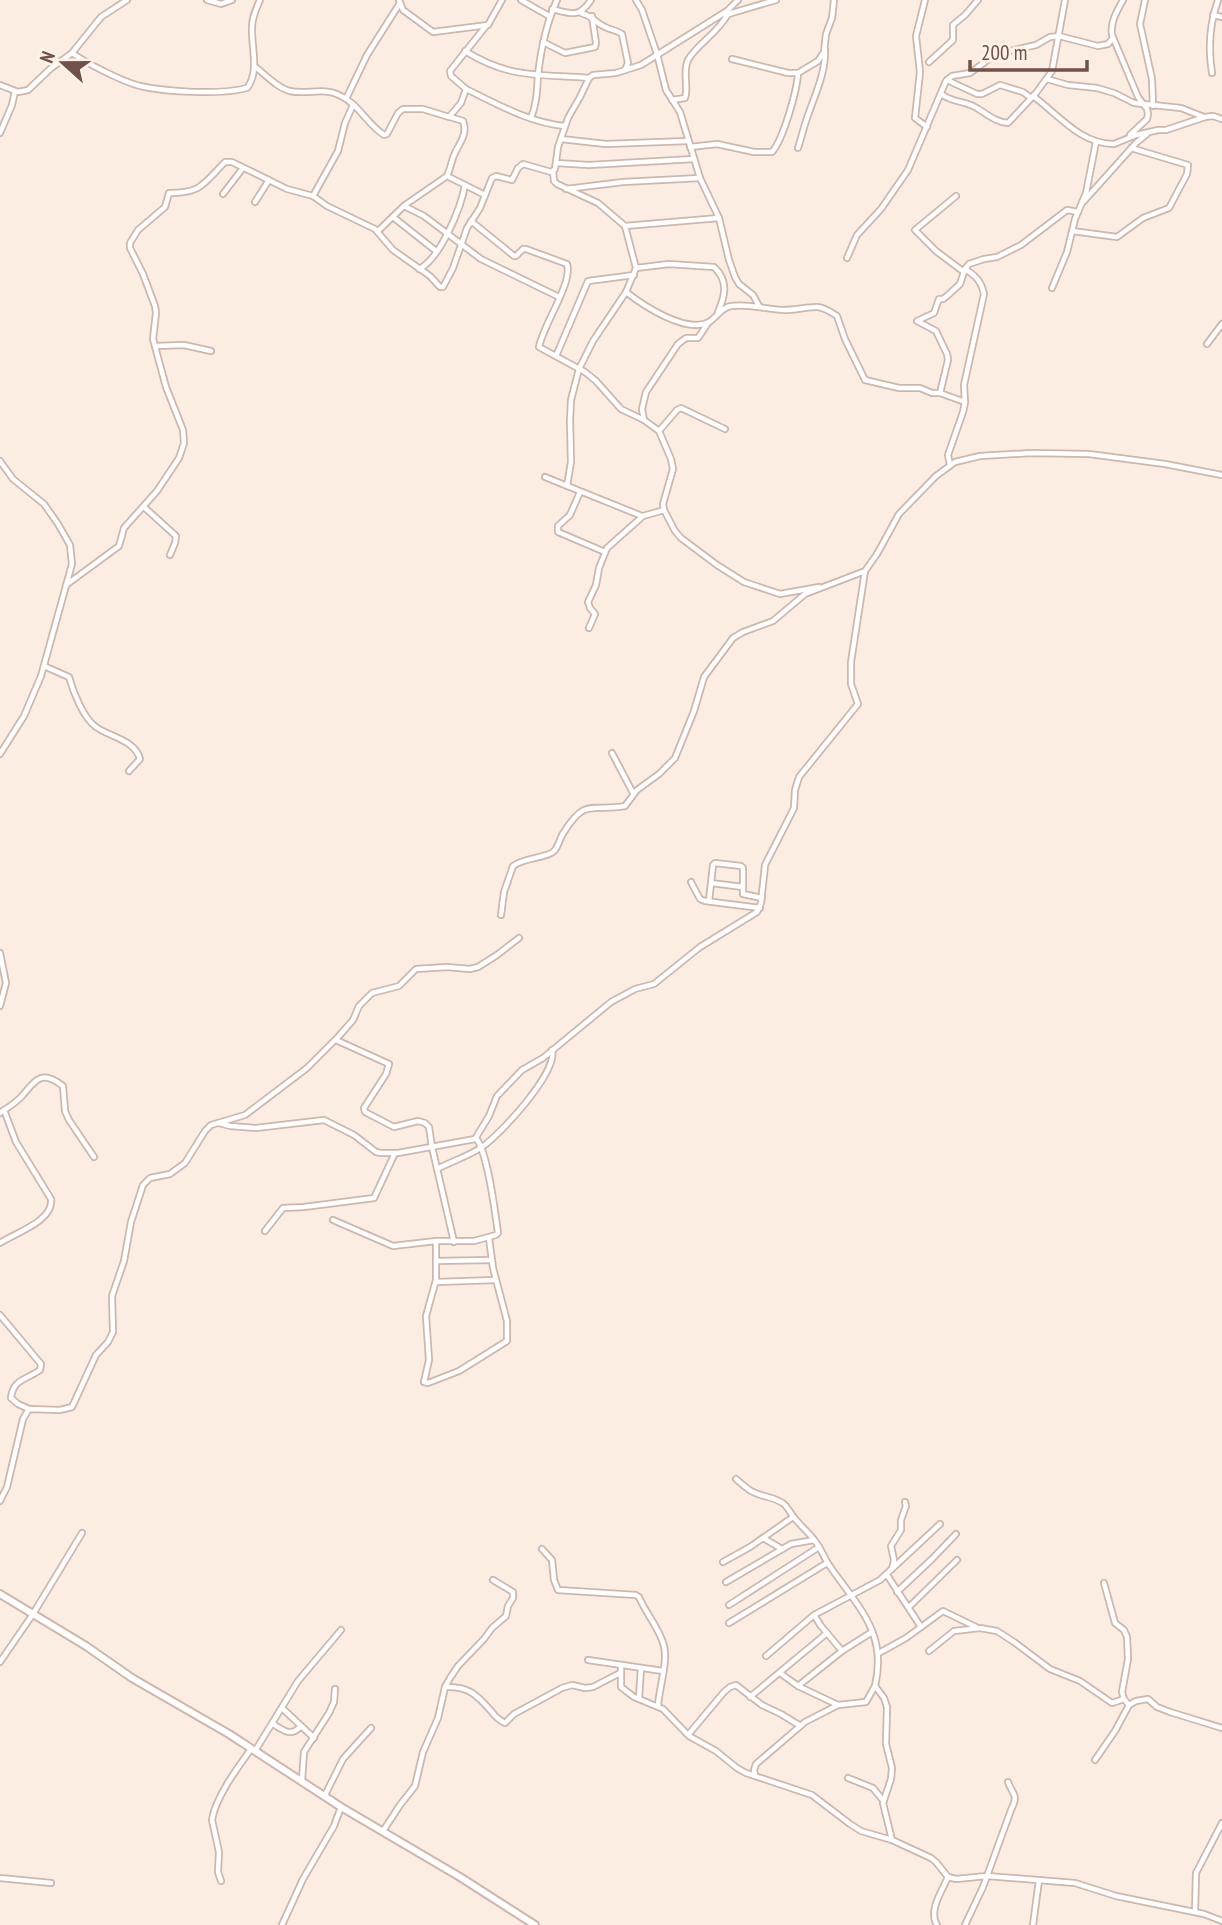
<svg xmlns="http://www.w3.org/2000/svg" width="1222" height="1925" font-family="'PT Sans Narrow',sans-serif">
	<rect width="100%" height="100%" fill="#fbede2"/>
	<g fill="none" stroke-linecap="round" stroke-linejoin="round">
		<defs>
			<g id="street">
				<path d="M207,0L221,4L232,0"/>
				<path d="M399,0L403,10L433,32L488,25L502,0"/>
				<path d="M521,0L549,16"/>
				<path d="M636,0L642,10L657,54L666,90L680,112L700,178L719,218L729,260L735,277L739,284L753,295L759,306"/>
				<path d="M925,0L916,36L920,72L915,118L927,127"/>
				<path d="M1123,0C1117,11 1110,22 1112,35L1138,97L1147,109L1148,114L1147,119L1130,135"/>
				<path d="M1145,0L1140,24L1152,79L1153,106"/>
				<path d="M552,9C572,14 579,18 591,0"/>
				<path d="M581,13C595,17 594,22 605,27C611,30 616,30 622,34L628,63L625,70"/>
				<path d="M725,15L776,0"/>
				<path d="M1213,15L1222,17"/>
				<path d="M543,42L565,53L595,47L596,43L592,16"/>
				<path d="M465,51C510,79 539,74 589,78"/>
				<path d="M72,53C88,64 121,81 140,86C166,92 221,95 247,88C260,72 251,46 252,27C252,17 256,9 260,0"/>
				<path d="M732,59L788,73H798L818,61L824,52L826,34L832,18L834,0"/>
				<path d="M929,62L953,40V25L965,15L978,0"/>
				<path d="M254,66C265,74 277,88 290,91C306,95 324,87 339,95C358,103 367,124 384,135L387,134L398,113L403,109H423L449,117L461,103L466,89L451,76L450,71L486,26"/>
				<path d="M1212,73C1208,49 1210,23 1218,0"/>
				<path d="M1047,79L1068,85L1097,88L1114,93L1134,103L1181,108L1204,117"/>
				<path d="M947,80L977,94H982L1000,85L1023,92L1031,98"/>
				<path d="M0,85L18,92L28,90L50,69L72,53L101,17L127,0"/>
				<path d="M466,89C497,104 530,123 565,126"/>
				<path d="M941,94C954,103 960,100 973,106C985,112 994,122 1008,123L1036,93L1052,71L1065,0"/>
				<path d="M1033,96C1059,115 1080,144 1114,144L1136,135L1158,130H1166L1205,117L1213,116L1222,119"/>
				<path d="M346,99L367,55L400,3"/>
				<path d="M672,100L685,98C689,86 682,73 688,60C696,45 718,33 728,14"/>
				<path d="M531,118C537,103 537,90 538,75C541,48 546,24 557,0"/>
				<path d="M0,133L12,105L15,91"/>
				<path d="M561,139L606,144L688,141"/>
				<path d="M690,147L717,144L754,152H772C783,140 797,91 798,73"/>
				<path d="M798,148C801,139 803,130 806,121C813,99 826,74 825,50"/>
				<path d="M556,163L589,165L694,159"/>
				<path d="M553,171L554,181L557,184L598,203L625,226L636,268L626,292L593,341L579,369L571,400L570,421L571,462L567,486"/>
				<path d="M447,176L485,195"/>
				<path d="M566,189L623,182L700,178"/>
				<path d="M223,194L243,168"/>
				<path d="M313,196L338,151L345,123L353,105"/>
				<path d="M956,196L915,230L936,251L964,272"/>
				<path d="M1084,201L1136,143L1147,134"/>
				<path d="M255,202L269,180"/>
				<path d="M404,206L424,216L481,259L559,297"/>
				<path d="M393,217L436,251"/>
				<path d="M471,221L514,256H516L523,249H526L567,264C573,283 543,325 539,347L585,372L596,381L621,409L644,420L659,431L671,459L673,469L663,504L664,510L675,531L681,538L717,565L744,582L780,594L819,587"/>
				<path d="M625,226L719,218"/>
				<path d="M378,231L405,205L447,176C451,168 451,161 455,153C460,142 468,134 463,121L450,117"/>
				<path d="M1072,231L1117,237L1143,218L1169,208L1187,174L1188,165L1131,148"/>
				<path d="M847,258L857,235L881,209L908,170L946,81L952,76L970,73L996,54L1036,45L1050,37L1059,36L1098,46L1108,44L1113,38"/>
				<path d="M636,268L669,264L714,267C729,281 725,296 718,312"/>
				<path d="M419,269C440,259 461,208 465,185"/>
				<path d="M1052,288L1067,252L1075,219L1086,193L1096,142"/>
				<path d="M626,292C644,306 686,334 709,322C717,317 722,307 731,306C749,303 767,310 785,310C795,310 807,307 817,307C824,307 831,312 837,316L845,339L865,380L899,388H920L932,393H940L965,402"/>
				<path d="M1207,344L1222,324"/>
				<path d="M155,346L184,345L211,351"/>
				<path d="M556,356L588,281L634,275"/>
				<path d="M940,393L948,360L947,354L936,331L917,321L934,313L939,299H943L947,296L960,284L965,269L969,264L984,259L997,257L1021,245L1067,210L1078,212"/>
				<path d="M644,420L642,409L646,392L678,344L686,338H698L708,323"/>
				<path d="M659,431L677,410L681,408L725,429"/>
				<path d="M0,461L13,479L44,504L58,524L70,545L72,564L41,676L24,716L0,754"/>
				<path d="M950,465L948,455L963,412L965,402L964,385L984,294C981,281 976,276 965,269"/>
				<path d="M545,477L642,516"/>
				<path d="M580,492L570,515L558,526V532L605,552"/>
				<path d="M144,507L176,536L175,543L170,555"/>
				<path d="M66,585L119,546L124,528L157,491L179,458L184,443L183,430L166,387L153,339L156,313L155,306L143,274L130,248V243L138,230L165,207L169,193C202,193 203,184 225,162H232L287,189L313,196L327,206L375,229L393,250L430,276L440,287H443L453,268L467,228L480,208L492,178L496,176L512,180L518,168L523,164L551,172L555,169L558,147L568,118L580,97L589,78L593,75L616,73L641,65L727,11L738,0"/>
				<path d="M589,628L595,614L590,608L588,602L596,585L599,568L607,548L643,516L664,510"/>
				<path d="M44,666L69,677C73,691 83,718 96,727C110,737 135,740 140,759L129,771"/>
				<path d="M612,753L633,793"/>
				<path d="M691,882L700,899L705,901L760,908"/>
				<path d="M711,883L743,887"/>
				<path d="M709,901L713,865L715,863L741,866L743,868V894L762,898"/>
				<path d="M501,915L504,892L513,866C525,857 548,858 554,851C559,846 560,837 564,832C586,797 592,812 625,806L637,790L659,774L675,758L694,711L704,677L733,638L743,632L773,621L805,594L865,571"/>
				<path d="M0,953L6,983L0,1006"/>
				<path d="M336,1040L389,1064L386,1074L364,1108L365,1112L394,1127L418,1121L425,1123L429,1127L432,1147L454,1242"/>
				<path d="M0,1113C7,1108 16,1103 22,1096C36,1080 41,1069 63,1086L65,1111L69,1120L94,1157"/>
				<path d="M219,1123L230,1126L256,1128L324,1120L354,1135L376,1152L381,1153H398L475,1139L489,1116L497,1096L522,1070L543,1058L611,1002L635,989L654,984L700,947L757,912L761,903L765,865L794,808L795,790L799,777L858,704L851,684V662L865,571L877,554L899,514L936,476L955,462L980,456L1031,453L1089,454L1165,464L1222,475"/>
				<path d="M437,1169C452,1161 469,1156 482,1147C501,1134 558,1072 552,1050"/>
				<path d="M333,1220L393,1246L436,1241H474L496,1235L498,1233C495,1212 488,1153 476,1138"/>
				<path d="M265,1231L283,1208L304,1207L374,1198L395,1153"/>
				<path d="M436,1241V1280L426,1316L429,1360L424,1382L428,1383L459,1371L507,1341V1321L493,1268L489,1238"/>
				<path d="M0,1243C15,1233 54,1221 51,1199L16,1142L4,1110"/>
				<path d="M436,1261L492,1260"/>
				<path d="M436,1282L496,1280"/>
				<path d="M0,1315L41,1364L40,1370C26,1380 13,1379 11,1398L18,1404L29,1409"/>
				<path d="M736,1479C742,1484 747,1489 753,1492C763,1497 775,1497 784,1504C789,1509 792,1516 797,1521C803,1528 810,1534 815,1541C821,1548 824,1558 829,1565C857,1606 888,1632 875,1686L884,1698L887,1707L886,1744L892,1768L891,1779L883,1803L892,1840"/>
				<path d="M0,1501L7,1487L23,1419L29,1409L60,1410L72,1407L96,1355L108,1342L113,1332L112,1296L124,1261L131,1222L143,1185L150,1178L170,1174L185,1163L205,1131L211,1125L245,1115L307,1068L339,1036L353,1020L359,1006L372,993L399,986L416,969L447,967L470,969L478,967L497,955L519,938"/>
				<path d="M763,1538L782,1549"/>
				<path d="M542,1549L552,1560L554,1580L558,1590L636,1595L639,1597C646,1614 660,1629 664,1646C668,1663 659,1688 658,1706"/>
				<path d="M723,1562L750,1547L793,1517"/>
				<path d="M892,1569L894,1560L891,1546L901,1530V1520L906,1506L905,1502"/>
				<path d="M887,1575L921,1627"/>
				<path d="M726,1582L791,1544L814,1540"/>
				<path d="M1104,1583L1115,1623L1124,1630L1127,1637L1128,1659L1122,1692L1124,1699L1129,1705"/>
				<path d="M897,1592L932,1559L956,1534"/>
				<path d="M729,1605L819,1547"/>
				<path d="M909,1607L957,1560"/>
				<path d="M814,1615L821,1626L842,1651"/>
				<path d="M729,1623L827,1563"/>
				<path d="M929,1651L954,1631L980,1628L997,1631L1014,1642L1050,1669L1080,1681L1112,1703L1124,1699"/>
				<path d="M879,1653L906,1638L943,1611L976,1627"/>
				<path d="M766,1656L814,1615L880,1580L940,1524"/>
				<path d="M588,1660L663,1671"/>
				<path d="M0,1662L33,1614L82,1533"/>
				<path d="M621,1665V1687L634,1697L663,1709L689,1736L716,1751L737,1768L746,1773L812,1795L850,1824L861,1831L892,1840L931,1858L936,1862L948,1877L956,1879L987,1876L1075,1883L1116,1896L1204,1914L1222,1921"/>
				<path d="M780,1673L798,1686L838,1705"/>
				<path d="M798,1686L842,1651L872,1632"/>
				<path d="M445,1687C469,1686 477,1695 492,1712C496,1718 499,1720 505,1723L514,1714L562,1688L572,1685L585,1688L593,1687L620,1673"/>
				<path d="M750,1697L827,1633"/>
				<path d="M639,1698L641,1668"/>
				<path d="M282,1708L314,1738"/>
				<path d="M273,1724C283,1730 291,1737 300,1727"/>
				<path d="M688,1735L724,1692L730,1687L736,1685L762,1705L781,1714L799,1725"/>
				<path d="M255,1751L298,1681L341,1630"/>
				<path d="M1095,1760L1115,1731L1129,1705L1136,1701L1148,1699L1157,1707L1170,1712L1222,1728"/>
				<path d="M755,1775L754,1770L756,1764L805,1722L838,1705L866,1702L875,1686"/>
				<path d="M848,1778L873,1788L882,1799"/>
				<path d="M302,1780L304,1752L329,1713L334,1702L335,1689"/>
				<path d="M325,1795L343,1759L371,1728"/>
				<path d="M383,1831L400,1805L415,1786L423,1752L438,1718L445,1687L450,1678L458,1666L484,1639L492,1628L506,1616L508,1606L513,1598V1592L493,1580"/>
				<path d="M0,1878L51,1883"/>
				<path d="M221,1881L218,1872L219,1852L212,1820C215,1798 238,1767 251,1749"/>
				<path d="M1195,1912L1196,1873L1222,1823"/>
				<path d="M282,1925L303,1879L334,1826L341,1807"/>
				<path d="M937,1925C928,1911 942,1891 948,1877"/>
				<path d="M965,1925L983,1887L1011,1810C1019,1794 1013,1796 1008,1782"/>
				<path d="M1033,1925L1039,1880"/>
			</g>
			<path id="secondary" d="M0,1594L86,1646L132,1678L229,1734L341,1807L460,1877L535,1925"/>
		</defs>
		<use href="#street" stroke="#ceb6ad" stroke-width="8"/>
		<use href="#secondary" stroke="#d0b5aa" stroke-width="10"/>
		<use href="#street" stroke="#fff" stroke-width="4.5"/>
		<use href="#secondary" stroke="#fff" stroke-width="6"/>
	</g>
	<g transform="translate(63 63) rotate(291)" stroke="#fef2e8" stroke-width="5" paint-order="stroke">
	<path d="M0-5L12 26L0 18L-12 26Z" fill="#71524a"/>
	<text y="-10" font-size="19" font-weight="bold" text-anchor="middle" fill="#71524a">N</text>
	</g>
	<path d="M970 60v10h117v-10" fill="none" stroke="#71524a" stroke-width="3.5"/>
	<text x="981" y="60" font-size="21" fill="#71524a" stroke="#fef2e8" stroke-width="5" paint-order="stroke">200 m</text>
</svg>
